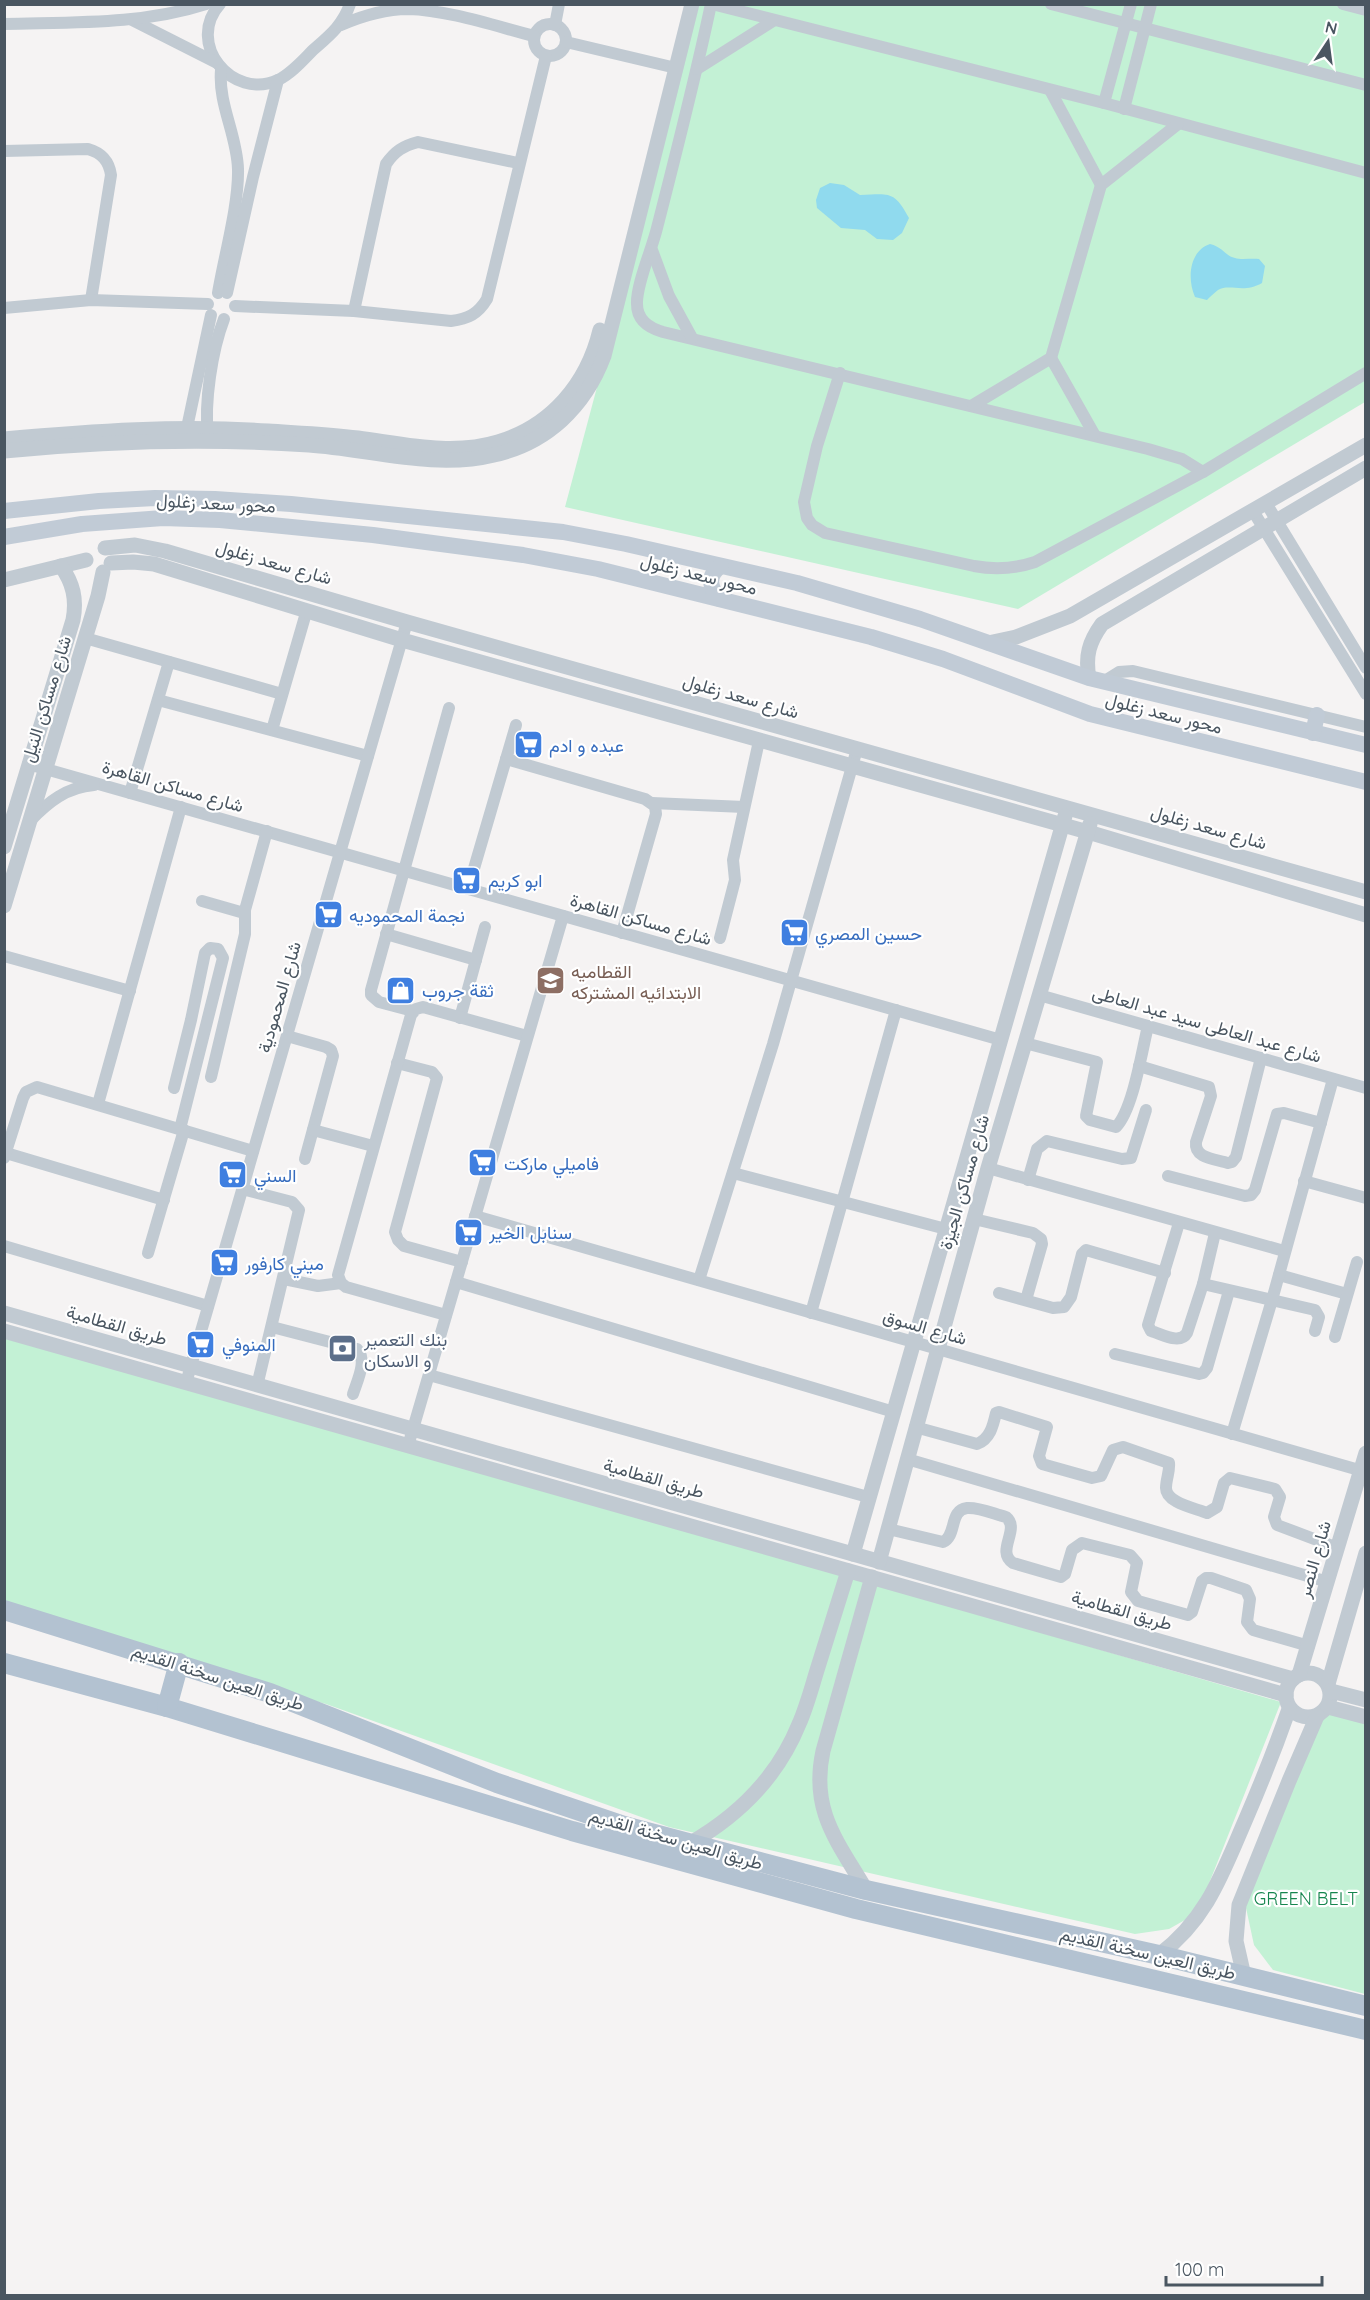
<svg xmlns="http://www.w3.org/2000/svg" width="1370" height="2300" font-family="Quicksand,Vazirmatn,sans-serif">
	<rect width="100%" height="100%" fill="#f5f3f3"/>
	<g fill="#c3f1d5">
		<path d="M699,5H1365V402L1018,609L565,507Z"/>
		<path d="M4,1332L1281,1702L1206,1891L1192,1916L1169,1929L1135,1934L669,1827L326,1704L179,1663L5,1607Z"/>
		<path d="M1328,1707L1365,1718V1994L1273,1970L1254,1945L1243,1894L1317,1716Z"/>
	</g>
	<g fill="#90daee">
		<path d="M830,183L844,185L860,195C889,194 894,190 909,218L902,233L893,240L877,239L865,230L841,228L817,208L816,200L820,188Z"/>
		<path d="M1210,244C1223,247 1225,256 1235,258C1241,260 1252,258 1259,259L1265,266L1262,283C1243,294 1230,283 1218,290C1214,293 1210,297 1207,300L1195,297C1187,279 1189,251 1210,244Z"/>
	</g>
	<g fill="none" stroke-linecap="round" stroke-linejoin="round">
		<g stroke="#c1cad2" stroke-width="12">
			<path d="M220,4C185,43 232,101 278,80C292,73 303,60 313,50C329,36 343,25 350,4"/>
			<path d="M711,4C695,80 676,154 657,228C652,249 636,285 637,304C637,320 649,328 663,332L1148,449L1182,459L1203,472"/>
			<path d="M712,4L1104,103L1366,173"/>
			<path d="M1051,4L1366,85"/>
			<path d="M1343,4L1366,10"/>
			<path d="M132,20L217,63"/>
			<circle cx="550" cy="40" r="16"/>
			<path d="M4,24C72,22 141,25 206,4"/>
			<path d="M341,25C362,16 384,9 408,9C448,10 495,26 534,36"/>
			<path d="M555,25L559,4"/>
			<path d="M566,42L676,68"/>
			<path d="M697,69L773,21"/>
			<path d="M1050,90L1101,185"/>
			<path d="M1104,103L1131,4"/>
			<path d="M1124,109L1151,4"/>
			<path d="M4,151L88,149C102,153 109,161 111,175L91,300"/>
			<path d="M652,250L669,296L692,338"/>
			<path d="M218,293C224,257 239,204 238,169C237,135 218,104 221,70"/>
			<path d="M227,293L253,177L278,80"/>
			<path d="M235,306L354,311L451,321C468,319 478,314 487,299L546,56"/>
			<path d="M4,308L91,300L208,304"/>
			<path d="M354,311L386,164C395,151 403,146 418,142L518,163"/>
			<path d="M1051,358L1094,434"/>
			<path d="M840,373L817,446L804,502L807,518L812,525L825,533L974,566C995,570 1014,569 1035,562L1203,472L1366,373"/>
			<path d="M973,405L1051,358L1101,185L1178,124"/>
			<path d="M208,436C204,403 212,350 224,319"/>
			<path d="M185,437L211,315"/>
			<path d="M1266,503L1366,668"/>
			<path d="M1253,511L1366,694"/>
			<path d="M85,638L282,694"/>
			<path d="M1103,682L1119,672L1133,671L1366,727"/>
			<path d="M158,700L368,756"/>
			<path d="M272,730L306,613"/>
			<path d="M506,759L645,799L655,806L656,814L622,933"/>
			<path d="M28,764L1001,1040"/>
			<path d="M130,793L169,662"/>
			<path d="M652,803L744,807"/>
			<path d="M30,821C48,802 67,787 94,785"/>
			<path d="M468,889L516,725"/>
			<path d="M202,901L244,913"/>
			<path d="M386,934L476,960"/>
			<path d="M720,938L735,880L733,860L759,741"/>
			<path d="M4,956L130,991"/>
			<path d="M1039,995L1366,1088"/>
			<path d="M413,1011L379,1002L371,995V990L449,708"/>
			<path d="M460,1018L485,927"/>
			<path d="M287,1036L326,1047L331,1050L333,1056L305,1159"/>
			<path d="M1025,1043L1097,1062L1086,1116L1090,1120L1116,1127C1133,1110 1142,1050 1148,1026"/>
			<path d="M397,1063L432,1072L437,1078L395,1232L398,1240L404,1246L462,1262"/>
			<path d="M1139,1066L1209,1087L1211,1096L1196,1142C1194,1159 1216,1159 1228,1163L1232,1162L1236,1157L1261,1058"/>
			<path d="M211,1077L245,934V910L267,831"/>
			<path d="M174,1088L191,1020L205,953L210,948L218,949L223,958L180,1129"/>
			<path d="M98,1104L181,807"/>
			<path d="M313,1130L373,1146"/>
			<path d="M6,1153L164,1200"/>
			<path d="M4,1158L23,1098L26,1092L37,1087L253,1151"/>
			<path d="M988,1168L1284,1251"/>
			<path d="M733,1173L946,1229"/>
			<path d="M1168,1176L1245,1196L1251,1195L1255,1190L1277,1114L1284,1113L1321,1123"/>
			<path d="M1028,1180L1037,1149L1047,1141L1122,1159L1131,1158L1146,1110"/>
			<path d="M1304,1181L1366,1198"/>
			<path d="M242,1189L292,1202L299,1210L257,1386"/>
			<path d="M475,1216L1366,1472"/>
			<path d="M974,1219L1033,1233L1041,1239L1042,1244L1026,1300"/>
			<path d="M1179,1223L1148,1325L1151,1331C1162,1334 1180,1345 1187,1333L1203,1284L1215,1233"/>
			<path d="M4,1246L208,1306"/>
			<path d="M148,1253L184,1130"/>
			<path d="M1279,1275L1347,1294"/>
			<path d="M284,1279L318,1286L341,1283"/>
			<path d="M699,1280L773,1044L857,749"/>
			<path d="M456,1282L894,1412"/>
			<path d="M1203,1284L1315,1310L1319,1317L1315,1331"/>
			<path d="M999,1293L1053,1308L1064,1307L1071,1297L1082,1254L1086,1250L1165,1273"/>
			<path d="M811,1313L896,1010"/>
			<path d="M446,1315L346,1287L341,1283L338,1275L411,1015L416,1009L423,1007L527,1036"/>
			<path d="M272,1327L357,1349C368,1360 357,1381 353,1394"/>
			<path d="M1335,1337L1357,1262"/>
			<path d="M1115,1354L1199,1374L1203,1373L1207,1368L1229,1291"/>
			<path d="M429,1375L868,1497"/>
			<path d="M186,1383L407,622"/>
			<path d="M915,1427L977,1444C990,1439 993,1426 996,1413L999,1412L1047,1427L1039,1456L1042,1464L1092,1478L1101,1476L1113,1450L1123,1447L1169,1463C1170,1471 1166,1479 1166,1488C1166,1503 1195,1508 1207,1513L1217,1507L1224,1483L1230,1478L1275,1489L1280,1497L1274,1517L1277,1525L1338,1548"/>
			<path d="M1232,1434L1272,1300L1333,1079"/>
			<path d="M408,1446L563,916"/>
			<path d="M907,1459L1328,1582"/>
			<path d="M888,1529L943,1542C957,1536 949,1510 967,1508C979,1507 994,1514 1006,1517C1021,1529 995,1551 1013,1563L1061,1577L1065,1574L1072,1550L1082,1543L1130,1555L1137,1563L1131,1592L1138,1601L1188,1615L1192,1612L1202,1581L1206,1578H1211L1246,1590L1250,1599L1247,1622L1253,1630L1309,1646"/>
		</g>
		<g stroke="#c1cad2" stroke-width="15">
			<path d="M4,439C92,431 180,425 268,431C298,433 328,434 358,438C404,444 452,456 498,442C551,426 587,384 600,330"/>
			<path d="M4,451C106,441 207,438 309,445C369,449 434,470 494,455C547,443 585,407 604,356L692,4"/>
			<path d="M105,548L135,545L165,551L407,622L1366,892"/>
			<path d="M111,563L133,562L154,564L402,640L1088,832L1366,915"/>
			<path d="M4,580L86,560"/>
			<path d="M988,643L1016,637L1070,616L1366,445"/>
			<path d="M1089,678C1085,656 1089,642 1102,624L1366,468"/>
			<path d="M4,847L73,620C77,599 73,583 61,566"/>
			<path d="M4,906L98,596L103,572"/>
			<path d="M4,1313L1293,1679"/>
			<path d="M4,1331L1286,1695"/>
			<path d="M853,1554L1065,816"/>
			<path d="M879,1562L988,1168L1090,824"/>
			<circle cx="1308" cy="1695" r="22"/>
			<path d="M1299,1675L1366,1453"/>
			<path d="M1328,1684L1366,1553"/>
			<path d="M1331,1691L1366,1700"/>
			<path d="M1328,1707L1366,1717"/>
			<path d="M689,1844C738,1816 778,1776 799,1724C807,1706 812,1686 818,1667C828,1635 838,1603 848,1571"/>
			<path d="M866,1890C838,1842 810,1811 823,1751L872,1577"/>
			<path d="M1159,1955C1207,1919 1222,1874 1245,1821C1261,1784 1276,1746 1289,1709"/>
			<path d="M1244,1976L1236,1941L1239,1905L1289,1781L1317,1716"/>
		</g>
		<g stroke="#c1cbd6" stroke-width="16">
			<path d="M4,511L99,501L155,498L215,499L291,504L563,532L626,544L797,583L920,619L1089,678L1366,745"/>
			<path d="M4,537L82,524L163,518L220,520L373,535L523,555L598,569L871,637L943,659L1090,714L1366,782"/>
			<path d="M720,599C709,588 707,575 721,566"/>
			<path d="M1313,733L1317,715"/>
		</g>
		<g stroke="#b3c2d1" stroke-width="20">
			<path d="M4,1610L270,1693L497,1783L624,1826L866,1890L1159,1955L1366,2006"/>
			<path d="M4,1663L167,1707L572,1831L856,1909L1366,2030"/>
			<path d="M167,1707L179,1663"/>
		</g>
	</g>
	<defs>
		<symbol id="supermarket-square" viewBox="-11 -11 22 22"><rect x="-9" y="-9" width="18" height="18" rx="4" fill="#3f7fe0" stroke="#fff"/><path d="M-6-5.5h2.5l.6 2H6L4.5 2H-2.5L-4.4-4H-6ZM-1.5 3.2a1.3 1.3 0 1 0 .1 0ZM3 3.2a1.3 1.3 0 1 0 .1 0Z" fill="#fff"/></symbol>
		<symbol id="school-square" viewBox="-11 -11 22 22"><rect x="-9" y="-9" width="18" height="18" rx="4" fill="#8d6e63" stroke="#fff"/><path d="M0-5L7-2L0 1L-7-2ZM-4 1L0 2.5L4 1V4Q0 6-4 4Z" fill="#fff"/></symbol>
		<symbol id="shop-square" viewBox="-11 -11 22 22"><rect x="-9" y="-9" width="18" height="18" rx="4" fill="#3f7fe0" stroke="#fff"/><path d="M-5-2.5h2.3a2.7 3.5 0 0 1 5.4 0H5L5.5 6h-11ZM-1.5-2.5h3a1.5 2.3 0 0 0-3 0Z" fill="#fff"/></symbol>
		<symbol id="bank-square" viewBox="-11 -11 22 22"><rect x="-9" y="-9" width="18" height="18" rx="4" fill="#5c6f8a" stroke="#fff"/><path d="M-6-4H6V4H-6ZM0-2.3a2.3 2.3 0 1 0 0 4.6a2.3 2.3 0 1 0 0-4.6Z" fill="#fff"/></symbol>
	</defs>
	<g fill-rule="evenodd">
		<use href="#supermarket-square" x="512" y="728" width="33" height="33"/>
		<use href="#supermarket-square" x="450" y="864" width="33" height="33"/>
		<use href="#supermarket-square" x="312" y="898" width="33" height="33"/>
		<use href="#supermarket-square" x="778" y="916" width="33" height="33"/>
		<use href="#school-square" x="534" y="964" width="33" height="33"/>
		<use href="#shop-square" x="384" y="974" width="33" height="33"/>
		<use href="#supermarket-square" x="466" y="1146" width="33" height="33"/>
		<use href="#supermarket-square" x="216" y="1158" width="33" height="33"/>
		<use href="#supermarket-square" x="452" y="1216" width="33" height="33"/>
		<use href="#supermarket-square" x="208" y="1246" width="33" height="33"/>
		<use href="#supermarket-square" x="184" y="1328" width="33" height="33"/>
		<use href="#bank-square" x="326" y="1332" width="33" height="33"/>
	</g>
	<g text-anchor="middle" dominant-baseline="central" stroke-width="4.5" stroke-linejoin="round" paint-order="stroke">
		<g font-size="18" fill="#4a5661" stroke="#fff">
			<text transform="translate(216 503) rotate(3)">محور سعد زغلول</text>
			<text transform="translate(274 562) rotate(16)">شارع سعد زغلول</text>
			<text transform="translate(699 574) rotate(14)">محور سعد زغلول</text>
			<text transform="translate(741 696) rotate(16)">شارع سعد زغلول</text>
			<text transform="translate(46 699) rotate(-73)">شارع مساكن النيل</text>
			<text transform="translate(1164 713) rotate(14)">محور سعد زغلول</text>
			<text transform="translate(173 786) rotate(16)">شارع مساكن القاهرة</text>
			<text transform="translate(1209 827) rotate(16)">شارع سعد زغلول</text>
			<text transform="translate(641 919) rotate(16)">شارع مساكن القاهرة</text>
			<text transform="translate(279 997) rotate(-74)">شارع المحمودية</text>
			<text transform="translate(1207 1024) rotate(16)">شارع عبد العاطى سيد عبد العاطى</text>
			<text transform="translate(964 1182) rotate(-74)">شارع مساكن الجيزة</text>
			<text transform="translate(117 1325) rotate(16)">طريق القطامية</text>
			<text transform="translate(925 1327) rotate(16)">شارع السوق</text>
			<text transform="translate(654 1478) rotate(16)">طريق القطامية</text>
			<text transform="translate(1314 1559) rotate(-74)">شارع النصر</text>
			<text transform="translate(1122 1610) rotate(16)">طريق القطامية</text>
			<text transform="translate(218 1677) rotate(18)">طريق العين سخنة القديم</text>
			<text transform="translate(676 1839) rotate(16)">طريق العين سخنة القديم</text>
			<text transform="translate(1148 1953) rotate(13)">طريق العين سخنة القديم</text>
		</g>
		<g font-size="18" fill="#366cbe" stroke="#fff" text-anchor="start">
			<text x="549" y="745">عبده و ادم</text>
			<text x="488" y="880">ابو كريم</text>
			<text x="349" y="915">نجمة المحموديه</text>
			<text x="815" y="933">حسين المصري</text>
			<text x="422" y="990">ثقة جروب</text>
			<text x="504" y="1163">فاميلي ماركت</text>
			<text x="254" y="1175">السني</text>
			<text x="489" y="1232">سنابل الخير</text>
			<text x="245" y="1263">ميني كارفور</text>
			<text x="222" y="1344">المنوفي</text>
		</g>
		<g font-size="18" fill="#785e54" stroke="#fff" text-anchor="start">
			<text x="571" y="971">القطاميه<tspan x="571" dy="21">الابتدائيه المشتركه</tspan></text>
		</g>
		<g font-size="18" fill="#4e5e75" stroke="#fff" text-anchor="start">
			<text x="364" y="1339">بنك التعمير<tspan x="364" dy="21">و الاسكان</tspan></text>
		</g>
		<g font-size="18" fill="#17864f" stroke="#fff">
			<text x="1306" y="1898">GREEN BELT</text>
		</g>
	</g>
	<rect width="1370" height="2300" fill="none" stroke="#4a5661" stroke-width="12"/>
	<g transform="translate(1328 42) rotate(13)" stroke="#ffffff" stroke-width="4.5" paint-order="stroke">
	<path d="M0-4.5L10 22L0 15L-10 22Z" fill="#4a5661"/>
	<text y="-9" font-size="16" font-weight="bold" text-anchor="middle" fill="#4a5661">N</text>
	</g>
	<path d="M1166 2276v9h156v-9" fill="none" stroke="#4a5661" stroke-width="3"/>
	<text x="1175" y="2276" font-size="18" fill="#4a5661" stroke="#ffffff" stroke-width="4.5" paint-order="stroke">100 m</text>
</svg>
